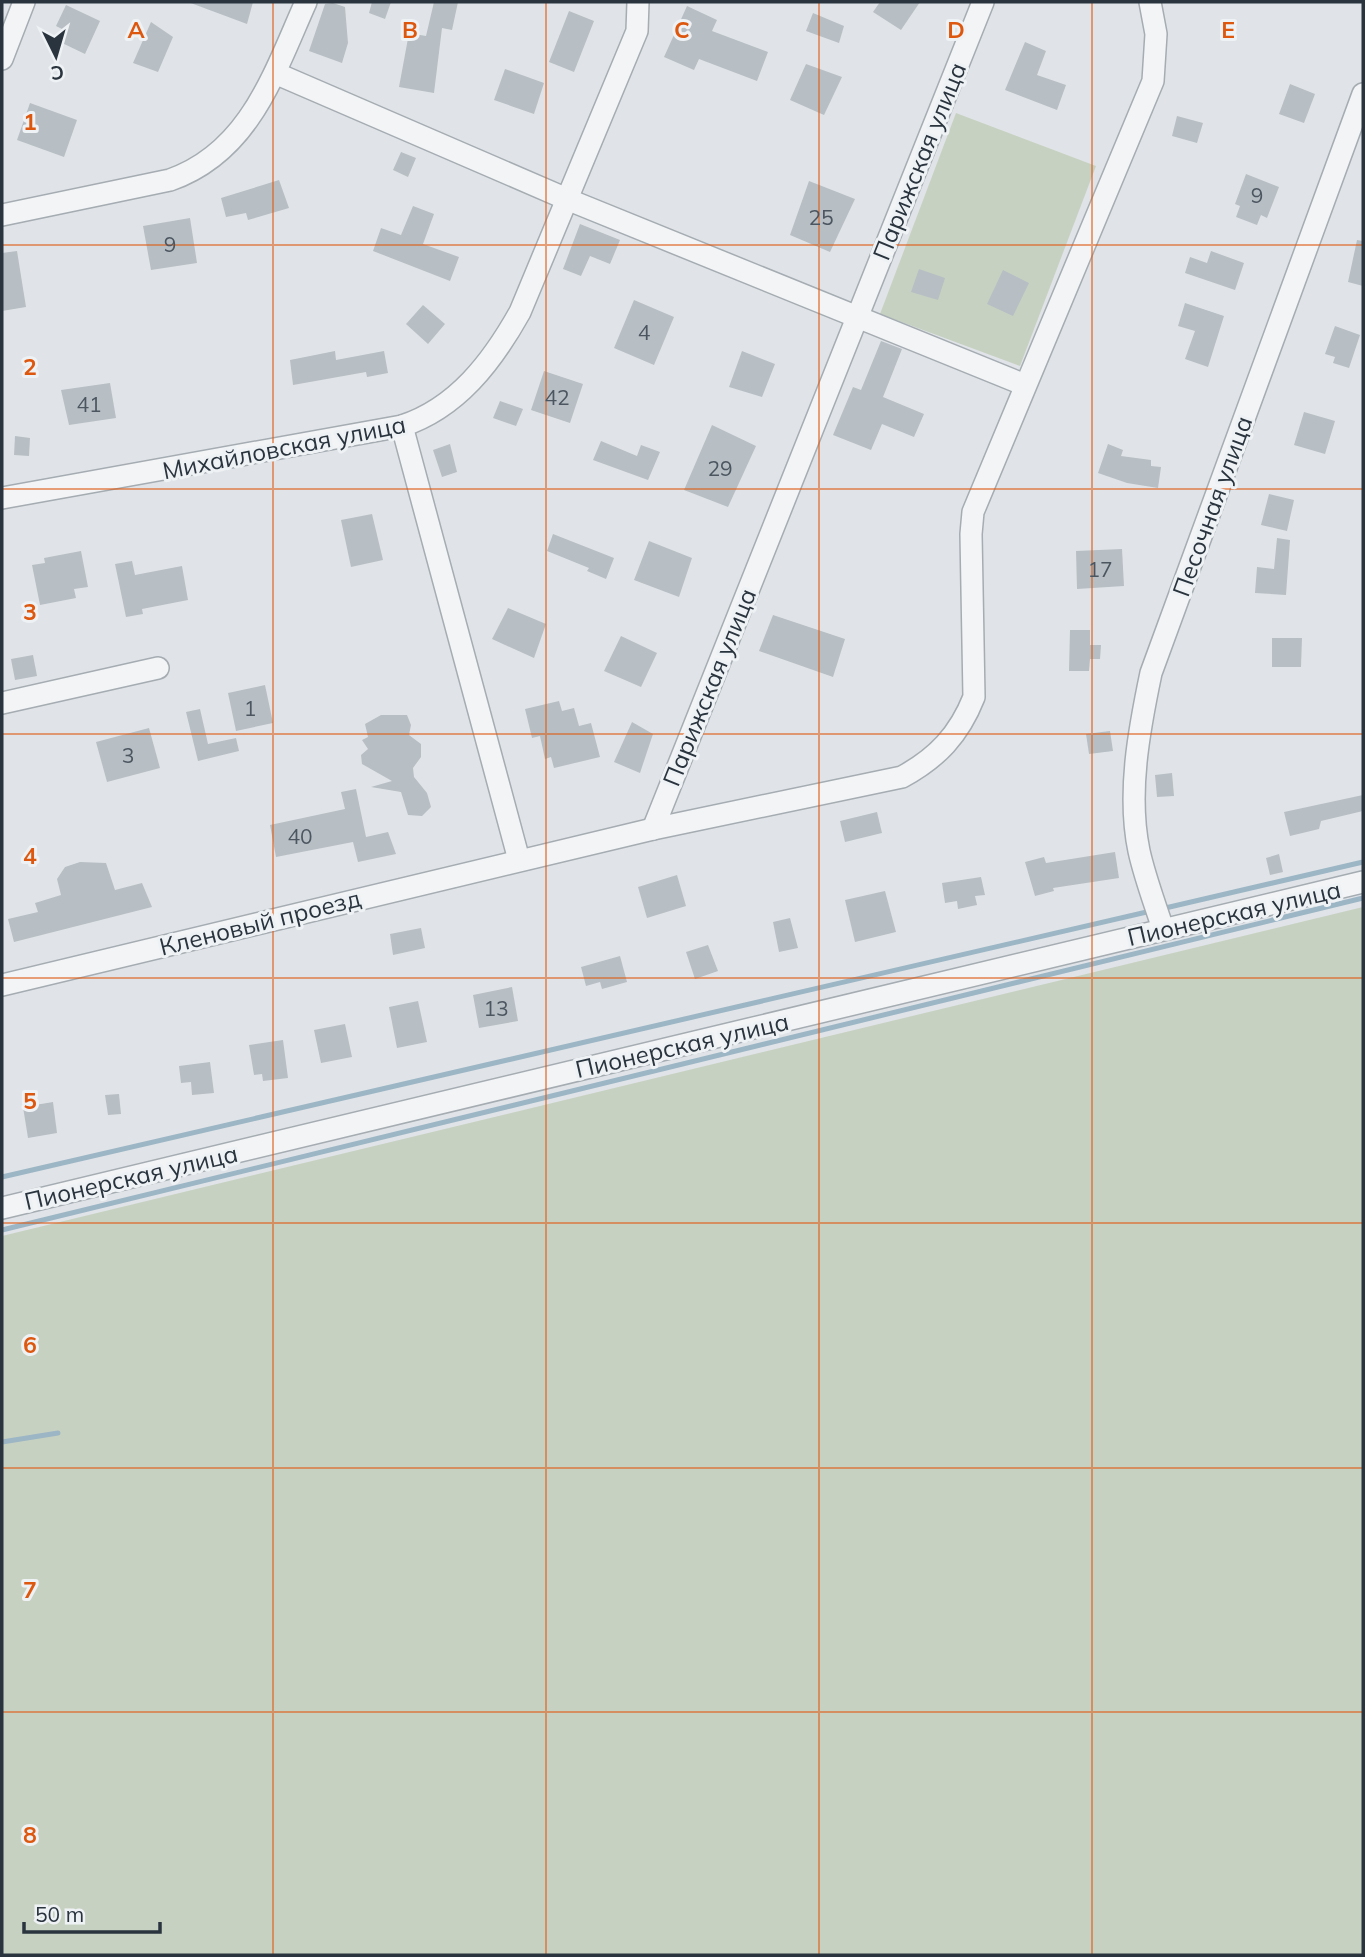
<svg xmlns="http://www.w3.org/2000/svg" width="1365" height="1957" font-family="Mulish,sans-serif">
	<rect width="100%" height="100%" fill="#e0e4e8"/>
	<g fill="#c7d1c1">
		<path d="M956,113L1096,166L1020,366L880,314Z"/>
		<path d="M1363,907V1955H2V1236Z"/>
	</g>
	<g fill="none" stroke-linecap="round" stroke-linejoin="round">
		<g stroke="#9db6c5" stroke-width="5">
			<path d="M1161,909L1363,862"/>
			<path d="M2,1177L1151,911"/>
			<path d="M2,1230L1363,898"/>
			<path d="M2,1442L58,1433"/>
		</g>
	</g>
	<g fill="#b7bec4">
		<path d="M188,2H253L247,24Z"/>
		<path d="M372,2H391L385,19L369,13Z"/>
		<path d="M434,2H458L452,30L442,28L434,93L399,87L409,33L426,36Z"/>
		<path d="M880,2H920L901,30L873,12Z"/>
		<path d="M333,3L345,7L348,43L342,63L309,51L325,4Z"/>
		<path d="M66,5L100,21L85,54L60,42L66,31L56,26Z"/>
		<path d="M687,6L717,20L712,31L768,52L757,81L699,59L694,70L664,57Z"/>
		<path d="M569,11L594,21L574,72L549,62Z"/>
		<path d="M813,13L844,26L839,43L806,31Z"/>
		<path d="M151,22L173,37L158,72L133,63Z"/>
		<path d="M1025,42L1046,51L1037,75L1066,85L1057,110L1005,90Z"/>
		<path d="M806,64L842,77L824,115L790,100Z"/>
		<path d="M505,69L544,83L534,114L494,100Z"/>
		<path d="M1290,84L1315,94L1304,123L1279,114Z"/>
		<path d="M30,103L77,120L64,157L17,140Z"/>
		<path d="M1177,116L1203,123L1197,143L1172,136Z"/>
		<path d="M401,152L416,158L408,177L393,170Z"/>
		<path d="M1246,174L1279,187L1267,218L1261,215L1257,225L1236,217L1240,206L1235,204Z"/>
		<path d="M279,180L289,208L248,220L246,213L226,217L221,198Z"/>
		<path d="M809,181L855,199L830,252L790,235Z"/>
		<path d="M413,206L434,214L423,244L459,257L450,281L373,251L381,228L401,235Z"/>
		<path d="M190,218L197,263L151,270L143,226Z"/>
		<path d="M580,224L620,240L610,264L590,256L581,276L563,269Z"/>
		<path d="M1357,240L1363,241V286L1348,282Z"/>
		<path d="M17,251L26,307L2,311V253Z"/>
		<path d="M1211,251L1244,263L1235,290L1185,273L1190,257L1207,263Z"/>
		<path d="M919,269L945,278L938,300L911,292Z"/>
		<path d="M1003,270L1029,283L1013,316L987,304Z"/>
		<path d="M634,300L674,317L654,365L614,348Z"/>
		<path d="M1185,303L1224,316L1208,367L1185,359L1195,331L1178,326Z"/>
		<path d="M423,305L445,324L428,344L406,324Z"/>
		<path d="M1335,326L1360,335L1349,368L1333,363L1335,357L1325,354Z"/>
		<path d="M881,341L902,349L883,397L924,414L914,437L882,424L871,450L833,435L853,387L861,390Z"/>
		<path d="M335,351L336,360L384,351L388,373L367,377L366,372L293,385L290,360Z"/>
		<path d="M742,351L775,364L762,397L729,387Z"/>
		<path d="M544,371L583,384L570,423L531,410Z"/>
		<path d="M110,383L116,418L69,425L61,390Z"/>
		<path d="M500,401L523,409L516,426L493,418Z"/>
		<path d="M1304,412L1335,421L1325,454L1294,445Z"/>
		<path d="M712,425L756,446L728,507L684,490Z"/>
		<path d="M15,436L30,438L29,456L14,455Z"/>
		<path d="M601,441L637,456L641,445L660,452L648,480L593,460Z"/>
		<path d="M450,444L457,472L442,477L433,450Z"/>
		<path d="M1108,444L1123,450L1121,456L1151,460V466L1161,467L1158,488L1127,483L1098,473Z"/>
		<path d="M1269,494L1294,500L1287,531L1261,525Z"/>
		<path d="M372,514L383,560L351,567L341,520Z"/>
		<path d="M553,534L614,558L606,579L587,571L589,568L547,551Z"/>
		<path d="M1277,538L1290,540L1286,595L1255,593L1257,567L1274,569Z"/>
		<path d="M649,541L692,558L679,597L634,580Z"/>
		<path d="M1122,549L1124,586L1077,589L1076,551Z"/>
		<path d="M81,551L88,587L74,589L76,598L40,605L32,565L45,563L44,558Z"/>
		<path d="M132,561L135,575L182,566L188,600L142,609L143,614L126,617L115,564Z"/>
		<path d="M508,608L546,624L534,658L492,639Z"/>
		<path d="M773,615L845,639L833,677L759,651Z"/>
		<path d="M1070,630H1090V645H1101L1100,659H1090L1089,671H1069Z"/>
		<path d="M621,636L657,653L641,687L604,671Z"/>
		<path d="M1272,638H1302L1301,667H1272Z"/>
		<path d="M33,655L37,676L15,680L11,659Z"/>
		<path d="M265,685L273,723L236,731L228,693Z"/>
		<path d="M559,701L562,711L574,708L579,726L591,723L600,757L554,768L551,757L545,759L540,736L532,738L525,709Z"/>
		<path d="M200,709L208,744L236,738L239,751L198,761L186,712Z"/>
		<path d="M381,715H407L411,725L409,735L421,744V757L413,768L414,777L427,793L431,807L422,816L408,815L401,792L371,787L392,781L362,764L361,755L368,749L362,740L368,737L365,724Z"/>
		<path d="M632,722L653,734L640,773L614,762Z"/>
		<path d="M149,728L160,768L107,782L96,742Z"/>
		<path d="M1110,731L1113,751L1089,754L1086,734Z"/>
		<path d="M1172,773L1174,796L1157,797L1155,775Z"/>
		<path d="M356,789L366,837L388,832L396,854L358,862L353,842L276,857L270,825L345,809L341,792Z"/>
		<path d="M1363,795V811L1321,821L1319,829L1290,836L1284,812Z"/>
		<path d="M877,812L882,833L845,842L840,821Z"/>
		<path d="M1115,852L1119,878L1053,888L1054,891L1035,896L1025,862L1044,857L1046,863Z"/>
		<path d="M1279,854L1283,872L1270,875L1266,858Z"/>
		<path d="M80,862L106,863L115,890L142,883L152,907L14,942L8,919L38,912L35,903L61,895L57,879L65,867Z"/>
		<path d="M677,875L686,906L647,918L638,887Z"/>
		<path d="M981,877L985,895L975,896L977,905L958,909L957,901L945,903L942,883Z"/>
		<path d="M885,891L896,932L855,942L845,900Z"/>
		<path d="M790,918L798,948L779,952L773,922Z"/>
		<path d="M421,928L425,948L393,955L390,934Z"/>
		<path d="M708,945L718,971L695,979L686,952Z"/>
		<path d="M620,956L627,982L602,989L600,982L586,986L581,967Z"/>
		<path d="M512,987L518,1021L479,1028L473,995Z"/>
		<path d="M418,1001L427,1042L397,1048L389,1007Z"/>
		<path d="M345,1024L352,1057L321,1063L314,1030Z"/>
		<path d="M283,1040L288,1078L263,1081L262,1074L254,1075L249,1045Z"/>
		<path d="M210,1062L214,1093L192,1095L191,1082L181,1083L179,1066Z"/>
		<path d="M119,1094L121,1114L108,1115L105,1095Z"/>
		<path d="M53,1102L57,1133L28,1138L23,1107Z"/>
	</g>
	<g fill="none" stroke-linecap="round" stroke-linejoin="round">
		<defs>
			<g id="street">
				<path d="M2,59L24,2"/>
				<path d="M275,73L569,200L1025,385"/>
				<path d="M2,215L170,180C250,152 274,73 306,2"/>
				<path d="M402,426L519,860"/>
				<path d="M2,498L402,426C457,408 492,362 520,312L637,31L638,2"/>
				<path d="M2,703L158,668"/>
				<path d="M653,829L983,2"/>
				<path d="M1163,929C1155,904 1145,878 1139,851C1127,794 1139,730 1151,673L1363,94"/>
				<path d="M2,985L653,829L902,777C937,758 959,735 974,697L971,534L973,512L1153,81L1156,34L1150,2"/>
				<path d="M2,1208L1363,882"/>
			</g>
		</defs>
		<use href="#street" stroke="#a5acb2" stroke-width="24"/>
		<use href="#street" stroke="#f2f4f6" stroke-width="21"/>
	</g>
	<path fill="none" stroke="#de570e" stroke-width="2" stroke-opacity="0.55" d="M273,2V1955M546,2V1955M819,2V1955M1092,2V1955M2,245H1363M2,489H1363M2,734H1363M2,978H1363M2,1223H1363M2,1468H1363M2,1712H1363"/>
	<g text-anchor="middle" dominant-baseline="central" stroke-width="6" stroke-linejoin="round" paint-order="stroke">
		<g font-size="21" fill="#4c5660">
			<text x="1257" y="195">9</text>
			<text x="821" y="217">25</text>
			<text x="170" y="244">9</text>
			<text x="644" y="332">4</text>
			<text x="557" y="397">42</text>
			<text x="89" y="404">41</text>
			<text x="720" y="468">29</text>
			<text x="1100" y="569">17</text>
			<text x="250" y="708">1</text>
			<text x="128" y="755">3</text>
			<text x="300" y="836">40</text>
			<text x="496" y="1008">13</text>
		</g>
		<g font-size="24" fill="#29343e" stroke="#eff2f5">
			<text transform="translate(919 161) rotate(-68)">Парижская улица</text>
			<text transform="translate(284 447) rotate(-11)">Михайловская улица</text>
			<text transform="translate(1212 506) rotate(-70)">Песочная улица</text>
			<text transform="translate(709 687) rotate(-68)">Парижская улица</text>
			<text transform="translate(1234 913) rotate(-13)">Пионерская улица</text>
			<text transform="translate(260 922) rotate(-14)">Кленовый проезд</text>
			<text transform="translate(682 1045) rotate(-13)">Пионерская улица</text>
			<text transform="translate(131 1177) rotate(-13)">Пионерская улица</text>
		</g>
	</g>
	<g font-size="23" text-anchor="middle" font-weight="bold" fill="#de570e" stroke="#eff2f5" stroke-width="6" stroke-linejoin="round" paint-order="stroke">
		<text x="136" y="38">A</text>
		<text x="410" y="38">B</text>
		<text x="682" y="38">C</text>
		<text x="956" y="38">D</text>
		<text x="1228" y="38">E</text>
		<text x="30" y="130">1</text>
		<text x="30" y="375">2</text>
		<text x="30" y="620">3</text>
		<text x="30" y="864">4</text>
		<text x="30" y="1109">5</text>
		<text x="30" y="1353">6</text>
		<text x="30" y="1598">7</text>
		<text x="30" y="1843">8</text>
	</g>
	<rect width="1365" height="1957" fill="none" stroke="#29343e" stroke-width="7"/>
	<g transform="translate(56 56) rotate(175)" stroke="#eff2f5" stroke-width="5" paint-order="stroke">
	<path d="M0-5L12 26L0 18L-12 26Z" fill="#29343e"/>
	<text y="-10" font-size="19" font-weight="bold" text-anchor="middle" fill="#29343e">С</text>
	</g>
	<path d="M24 1922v10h136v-10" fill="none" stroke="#29343e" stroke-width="3.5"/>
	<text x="35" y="1922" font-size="21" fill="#29343e" stroke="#eff2f5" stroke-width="5" paint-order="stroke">50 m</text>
</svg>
